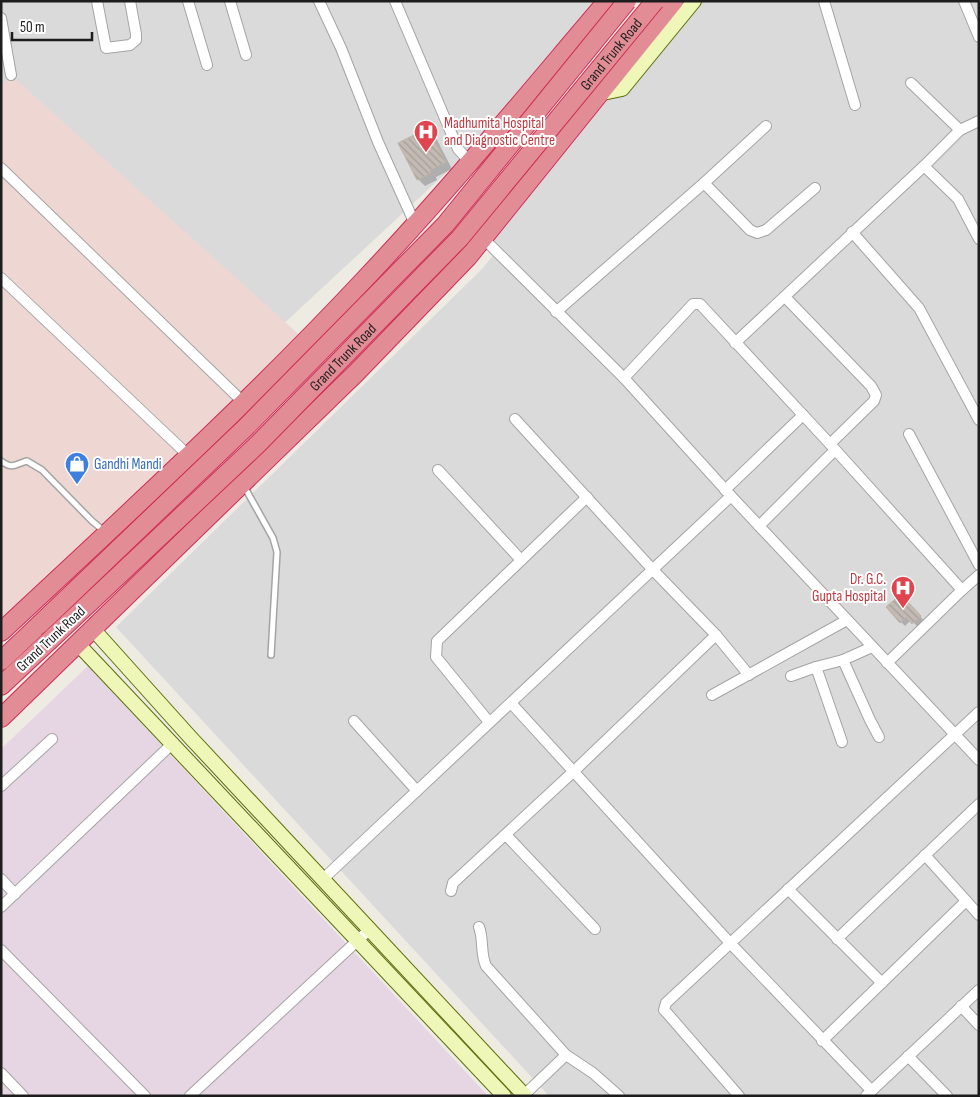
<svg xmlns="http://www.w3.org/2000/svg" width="980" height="1097" font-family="'Sofia Sans Condensed',sans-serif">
	<defs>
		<pattern id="building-back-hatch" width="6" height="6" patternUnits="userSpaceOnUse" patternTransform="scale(1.25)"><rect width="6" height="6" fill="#c2bab3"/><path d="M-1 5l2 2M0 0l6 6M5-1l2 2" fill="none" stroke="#a69f9a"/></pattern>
	</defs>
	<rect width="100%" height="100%" fill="#eeebe3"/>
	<g fill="#dbdada">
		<path d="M1,1H631L263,343L1,137Z"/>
		<path d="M678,1H979V1096H549L116,627L481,270L496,252L483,238Z"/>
	</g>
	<path fill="#eed6d2" d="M11,75L305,340L1,630V85Z"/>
	<path fill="#e6d5e2" d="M88,666L488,1096H1V749Z"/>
	<g fill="#0003">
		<path d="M428,129L435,136L452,169L436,177L437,180L425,186L418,179Z"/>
		<path d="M906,600L924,621L918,627L911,620L905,626L901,622Z"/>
	</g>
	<g fill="url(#building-back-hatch)" stroke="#beb3a6">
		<path d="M428,128L446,162L430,170L431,173L417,180L398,143Z"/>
		<path d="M901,594L921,616L912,624L906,617L900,623L886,607Z"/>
	</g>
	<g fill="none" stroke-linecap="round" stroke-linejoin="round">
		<defs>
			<g id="lane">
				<path d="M1,461C13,470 15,464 27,461L42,470L92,521L104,531"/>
				<path d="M244,486L273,538L277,552L271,655"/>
			</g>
			<g id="street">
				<path d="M97,1L106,48L130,45L136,40V34L130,1"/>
				<path d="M188,1L207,65"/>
				<path d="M230,1L246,55"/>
				<path d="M319,1L341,48L378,142L415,224"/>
				<path d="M395,1L458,149L470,162"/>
				<path d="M824,1L855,105"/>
				<path d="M964,1L979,37"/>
				<path d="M1,18L11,75"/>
				<path d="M911,83L960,130"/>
				<path d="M924,166L958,199L979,239"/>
				<path d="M1,168L243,402"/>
				<path d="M704,183L750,230L757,233L766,230L815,188"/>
				<path d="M852,232L919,308L979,420"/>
				<path d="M483,238L624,378L731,496L979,760"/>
				<path d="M1,278L189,456"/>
				<path d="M785,297L871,386L876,395L874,401L830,444"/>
				<path d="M556,312L704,183L766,126"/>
				<path d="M735,343L924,166L960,130L979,121"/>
				<path d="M624,378L693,304H700L830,444L962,590"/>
				<path d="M515,419L653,570L716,635L749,675"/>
				<path d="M909,434L979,565"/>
				<path d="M438,470L521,560"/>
				<path d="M725,490L803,415"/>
				<path d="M759,526L835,450"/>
				<path d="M843,660L870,720L879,737"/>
				<path d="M887,663L962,590L979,575"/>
				<path d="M816,667L842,742"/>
				<path d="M791,676L816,667L843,660L872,647"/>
				<path d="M712,695L847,620"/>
				<path d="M511,703L731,944L871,1090"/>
				<path d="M354,721L417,791"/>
				<path d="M489,722L436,657L437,641L587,497"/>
				<path d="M1,786L52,739"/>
				<path d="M506,835L595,929"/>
				<path d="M925,855L979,915"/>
				<path d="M1,879L15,894"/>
				<path d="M323,879L731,496"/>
				<path d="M788,889L882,983"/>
				<path d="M451,891L453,883L573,772L716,635"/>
				<path d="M1,907L172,744"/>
				<path d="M479,927C484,940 480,953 486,966L566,1055L524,1095"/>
				<path d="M837,939L979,804"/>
				<path d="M1,950L145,1096"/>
				<path d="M961,1006L979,1025"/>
				<path d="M822,1041L966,901"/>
				<path d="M566,1055L593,1073L619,1096"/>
				<path d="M908,1056L947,1096"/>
				<path d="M1,1073L23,1096"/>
				<path d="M190,1096L370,929"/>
				<path d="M739,1096L667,1013L664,1010L666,1003L979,712"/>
				<path d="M866,1096L979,990"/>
			</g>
			<g id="secondary">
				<path d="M598,94L622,89L694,1"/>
				<path d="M93,629L190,737L525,1096"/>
				<path d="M78,644L504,1096"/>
			</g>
			<g id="highway">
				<path d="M1,632C124,517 249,403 364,280C449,190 527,95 607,1"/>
				<path d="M1,661L40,624"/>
				<path d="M1,686L48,642"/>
				<path d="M1,718L356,373L468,257L674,1"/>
			</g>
		</defs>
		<use href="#lane" stroke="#a4a4a4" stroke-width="8"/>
		<use href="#street" stroke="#a4a4a4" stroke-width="12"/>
		<use href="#secondary" stroke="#5b6e09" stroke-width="16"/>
		<use href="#highway" stroke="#d02b56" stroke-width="20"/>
		<use href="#lane" stroke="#fff" stroke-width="5"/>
		<use href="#street" stroke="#fff" stroke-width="10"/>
		<use href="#secondary" stroke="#eef6b8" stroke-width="14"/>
		<use href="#highway" stroke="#e28d96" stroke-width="18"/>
		<defs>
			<g id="highway-bridge">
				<path d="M40,624L245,428L445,225L627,1"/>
				<path id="s1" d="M48,642L258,444L460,238L655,1"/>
			</g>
		</defs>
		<use href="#highway-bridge" stroke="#d02b56" stroke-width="20" stroke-linecap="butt"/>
		<use href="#highway-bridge" stroke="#e28d96" stroke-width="18"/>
	</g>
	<defs>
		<symbol id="hospital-pin" viewBox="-11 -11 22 30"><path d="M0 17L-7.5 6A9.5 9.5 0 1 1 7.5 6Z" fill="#e0444e" stroke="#fff"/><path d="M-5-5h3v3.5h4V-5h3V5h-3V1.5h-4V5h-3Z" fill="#fff"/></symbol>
		<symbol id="shop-pin" viewBox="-11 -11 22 30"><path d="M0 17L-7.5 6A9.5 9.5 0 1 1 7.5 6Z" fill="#3f7fe0" stroke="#fff"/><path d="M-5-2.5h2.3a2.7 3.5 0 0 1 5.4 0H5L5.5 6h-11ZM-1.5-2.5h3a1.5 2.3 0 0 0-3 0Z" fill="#fff"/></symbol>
	</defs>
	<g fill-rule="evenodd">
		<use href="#hospital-pin" x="412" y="118" width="28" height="38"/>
		<use href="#shop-pin" x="63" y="450" width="28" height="38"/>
		<use href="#hospital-pin" x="889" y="574" width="28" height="38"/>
	</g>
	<g text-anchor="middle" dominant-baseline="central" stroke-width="4" stroke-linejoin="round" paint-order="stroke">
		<g font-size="15" fill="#1d1d1d" stroke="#fff">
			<text stroke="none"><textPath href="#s1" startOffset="815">Grand Trunk Road</textPath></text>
			<text stroke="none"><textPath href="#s1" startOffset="410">Grand Trunk Road</textPath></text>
			<text transform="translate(51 639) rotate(-43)">Grand Trunk Road</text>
		</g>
		<g font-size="15" fill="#be3a42" stroke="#fff" text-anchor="start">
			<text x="444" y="123">Madhumita Hospital<tspan x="444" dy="17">and Diagnostic Centre</tspan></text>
			<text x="886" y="579" text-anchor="end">Dr. G.C.<tspan x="886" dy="17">Gupta Hospital</tspan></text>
		</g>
		<g font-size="15" fill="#366cbe" stroke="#fff" text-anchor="start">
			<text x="94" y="464">Gandhi Mandi</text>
		</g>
	</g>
	<rect width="980" height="1097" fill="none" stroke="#1d1d1d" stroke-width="5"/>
	<path d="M12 32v8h80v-8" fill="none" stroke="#1d1d1d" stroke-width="2.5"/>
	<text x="20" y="32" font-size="15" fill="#1d1d1d" stroke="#ffffff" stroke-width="4" paint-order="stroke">50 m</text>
</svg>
